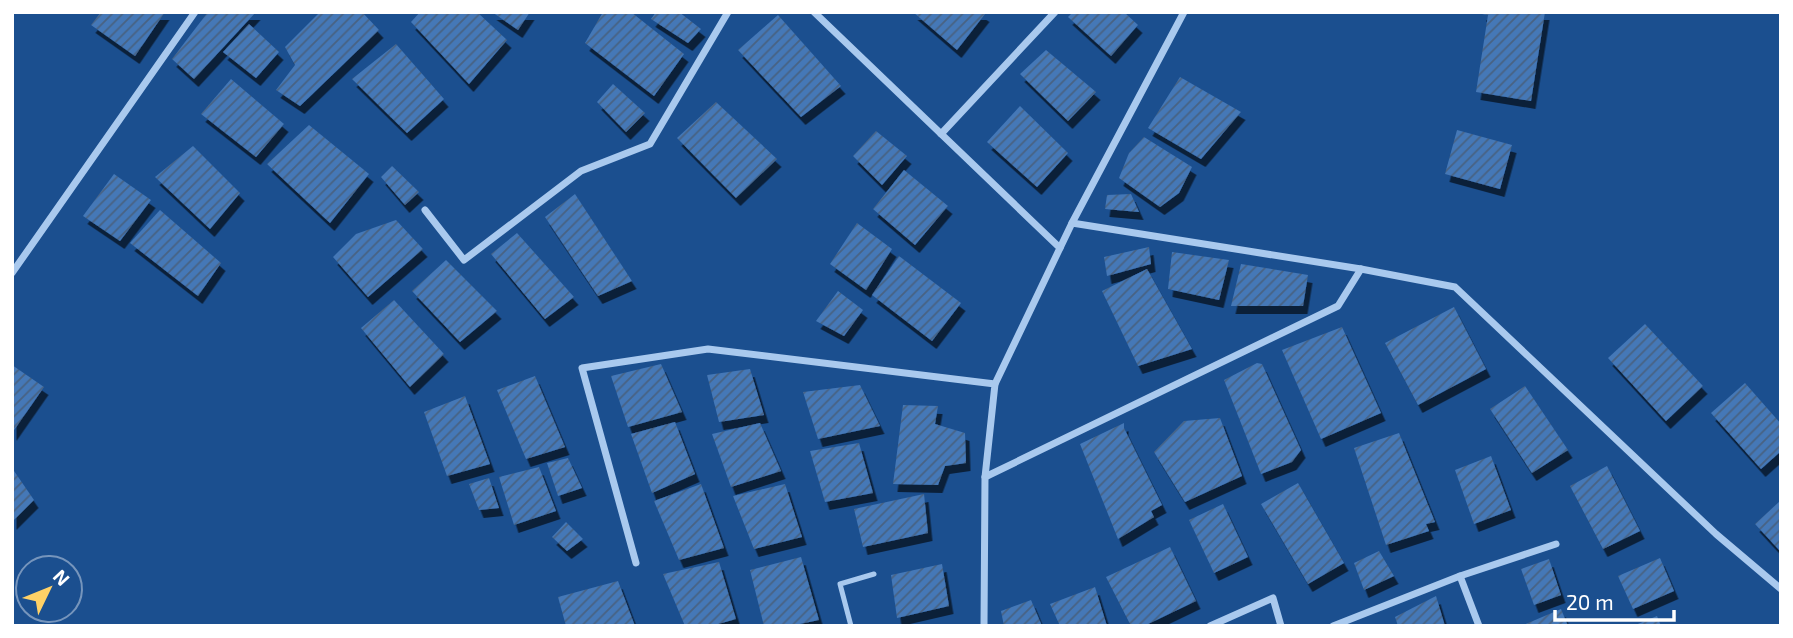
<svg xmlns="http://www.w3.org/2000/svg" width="1793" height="638" font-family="'Exo 2',sans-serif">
	<defs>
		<pattern id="building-hatch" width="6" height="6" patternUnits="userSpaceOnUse" patternTransform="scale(1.75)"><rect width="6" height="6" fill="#4478b7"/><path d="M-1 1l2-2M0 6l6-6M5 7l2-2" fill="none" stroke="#486282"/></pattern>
		<filter id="shadow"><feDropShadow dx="4.5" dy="8" stdDeviation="0" flood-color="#0009"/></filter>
	</defs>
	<rect width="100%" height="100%" fill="#1b4f8f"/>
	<g fill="url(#building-hatch)" filter="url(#shadow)">
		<path d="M101,12H165L135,56L91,25Z"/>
		<path d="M208,12H256L194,79L172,59Z"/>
		<path d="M320,12H362L379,30L300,106L276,90L295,65L285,47Z"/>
		<path d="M420,12H477L507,40L469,84L411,22Z"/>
		<path d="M492,12H530L518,30Z"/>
		<path d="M603,12H631L684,54L654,96L585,43Z"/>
		<path d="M656,12H679L701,29L688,43L651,19Z"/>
		<path d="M913,12H982L985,14L957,50Z"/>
		<path d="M1073,12H1124L1138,25L1111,56L1068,17Z"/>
		<path d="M1482,12H1545L1531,101L1476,92L1488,15L1482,14Z"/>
		<path d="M778,15L841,86L801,117L738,50Z"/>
		<path d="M249,24L279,52L256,78L223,52Z"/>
		<path d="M396,44L444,99L407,133L352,79Z"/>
		<path d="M1046,50L1096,92L1068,121L1020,74Z"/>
		<path d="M1180,77L1241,112L1201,159L1148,128Z"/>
		<path d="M231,79L284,124L256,157L201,114Z"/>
		<path d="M613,84L645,113L626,132L597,102Z"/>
		<path d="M716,102L777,159L736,198L677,138Z"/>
		<path d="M1020,106L1068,153L1037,187L987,142Z"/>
		<path d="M309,125L369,174L330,223L267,164Z"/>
		<path d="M1457,130L1512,145L1500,189L1445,174Z"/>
		<path d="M876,131L907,156L882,185L853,156Z"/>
		<path d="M1144,137L1192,167L1179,193L1160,207L1119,178L1129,153Z"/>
		<path d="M193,146L240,193L210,229L155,177Z"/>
		<path d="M392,166L419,192L405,205L381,177Z"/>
		<path d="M904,170L948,206L915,245L873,209Z"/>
		<path d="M114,174L151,200L120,241L83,216Z"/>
		<path d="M575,194L632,281L598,296L545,217Z"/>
		<path d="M1131,194L1139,212L1105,209L1107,195Z"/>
		<path d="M160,210L221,263L198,296L130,243Z"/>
		<path d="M396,220L423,249L368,297L333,257L356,234Z"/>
		<path d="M857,223L892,249L866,290L830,264Z"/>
		<path d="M517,233L574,297L545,319L491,254Z"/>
		<path d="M1149,247L1151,264L1107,276L1104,257Z"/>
		<path d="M1172,252L1229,260L1219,300L1168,289Z"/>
		<path d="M899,256L961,303L932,341L872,295Z"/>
		<path d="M446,260L497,311L460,342L412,291Z"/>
		<path d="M1241,264L1308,275L1303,306H1231Z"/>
		<path d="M1147,269L1192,349L1138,366L1102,291Z"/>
		<path d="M838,291L863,310L844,336L816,321Z"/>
		<path d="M394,300L444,354L410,387L361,328Z"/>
		<path d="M1454,307L1486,369L1418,405L1385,343Z"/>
		<path d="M1645,324L1703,386L1666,421L1608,358Z"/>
		<path d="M1342,327L1381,413L1321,439L1282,350Z"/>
		<path d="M1257,363L1262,364L1301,450L1292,462L1261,474L1224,380Z"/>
		<path d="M661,364L682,412L628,427L611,376Z"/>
		<path d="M12,365L44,387L12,433Z"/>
		<path d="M750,369L764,415L719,422L707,375Z"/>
		<path d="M535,376L565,447L526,459L497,390Z"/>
		<path d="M1745,383L1781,424V451L1761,469L1711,413Z"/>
		<path d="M860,385L880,426L818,439L803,392Z"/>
		<path d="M1525,386L1568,450L1532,473L1490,409Z"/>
		<path d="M465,396L490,464L447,476L424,412Z"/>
		<path d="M903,405L938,406L935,424L965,433L966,463L945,466L938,485L893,484Z"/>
		<path d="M1220,418L1242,476L1185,502L1154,452L1184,421Z"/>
		<path d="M675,422L695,474L652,493L631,434Z"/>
		<path d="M760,423L781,471L731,487L712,434Z"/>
		<path d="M1124,423V428L1162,505L1151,511L1154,517L1118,539L1080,444Z"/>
		<path d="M1399,433L1435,522L1426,524L1429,531L1386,545L1354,448Z"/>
		<path d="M859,443L873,493L825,502L810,451Z"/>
		<path d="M1491,456L1511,510L1474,524L1455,470Z"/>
		<path d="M568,458L582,488L558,496L547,463Z"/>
		<path d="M1607,466L1640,531L1603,549L1570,486Z"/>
		<path d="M539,467L556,511L514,525L499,477Z"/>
		<path d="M12,468L34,500L12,522Z"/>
		<path d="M489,478L499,508L479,510L469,484Z"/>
		<path d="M1298,483L1344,563L1308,584L1261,504Z"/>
		<path d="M701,484L724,548L679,560L654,501Z"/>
		<path d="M785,484L802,537L754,549L733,496Z"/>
		<path d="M924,494L928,533L863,547L854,509Z"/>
		<path d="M1781,500V552L1755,524Z"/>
		<path d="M1223,504L1248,557L1214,573L1189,520Z"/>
		<path d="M566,522L583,539L567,551L552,537Z"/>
		<path d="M1170,547L1196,601L1144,626H1131L1106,577Z"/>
		<path d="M1379,551L1394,576L1364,590L1354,563Z"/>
		<path d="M801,557L819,620L790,626H764L750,570Z"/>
		<path d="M1660,558L1674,591L1633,609L1618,576Z"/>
		<path d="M1549,559L1561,595L1534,605L1521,569Z"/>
		<path d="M719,562L736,619L711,626H685L663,574Z"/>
		<path d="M942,564L949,606L897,618L891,575Z"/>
		<path d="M618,581L635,626H566L558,597Z"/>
		<path d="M1095,587L1107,626H1060L1050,604Z"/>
		<path d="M1436,596L1445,626H1398L1395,617Z"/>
		<path d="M1031,600L1042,626H1004L1001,611Z"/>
		<path d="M1561,609L1568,626H1521Z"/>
		<path d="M1657,616L1661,626H1633Z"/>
	</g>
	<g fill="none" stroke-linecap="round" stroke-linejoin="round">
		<path stroke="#a9c9ee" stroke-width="5" d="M851,626L840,584L874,574"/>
		<g stroke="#a9c9ee" stroke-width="7">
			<path d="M814,12L1060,248L995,384"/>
			<path d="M941,134L1055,12"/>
			<path d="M425,210L464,260L581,171L650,144L728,12"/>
			<path d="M1072,223L1184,12"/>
			<path d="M1060,248L1072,223L1361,269L1455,287L1716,534L1781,589"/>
			<path d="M12,273L195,12"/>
			<path d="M985,477L1338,306L1361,269"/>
			<path d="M636,563L582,368L708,349L995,384L985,477L984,626"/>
			<path d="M1460,576L1479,626"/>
			<path d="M1210,626L1273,598L1281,626"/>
			<path d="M1333,626L1460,576L1556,544"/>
		</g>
	</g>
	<rect width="1793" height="638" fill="none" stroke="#ffffff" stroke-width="28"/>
	<g transform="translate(49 589) rotate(47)"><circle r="33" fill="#1b4f8f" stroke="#7695bc" stroke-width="2"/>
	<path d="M0-5L12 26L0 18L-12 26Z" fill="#ffd166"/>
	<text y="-10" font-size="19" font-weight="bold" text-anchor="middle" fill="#ffffff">N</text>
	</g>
	<path d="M1555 610v10h119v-10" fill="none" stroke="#ffffff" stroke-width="3.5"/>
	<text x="1566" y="610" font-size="21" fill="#ffffff" stroke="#1b4f8f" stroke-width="5" paint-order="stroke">20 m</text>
</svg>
